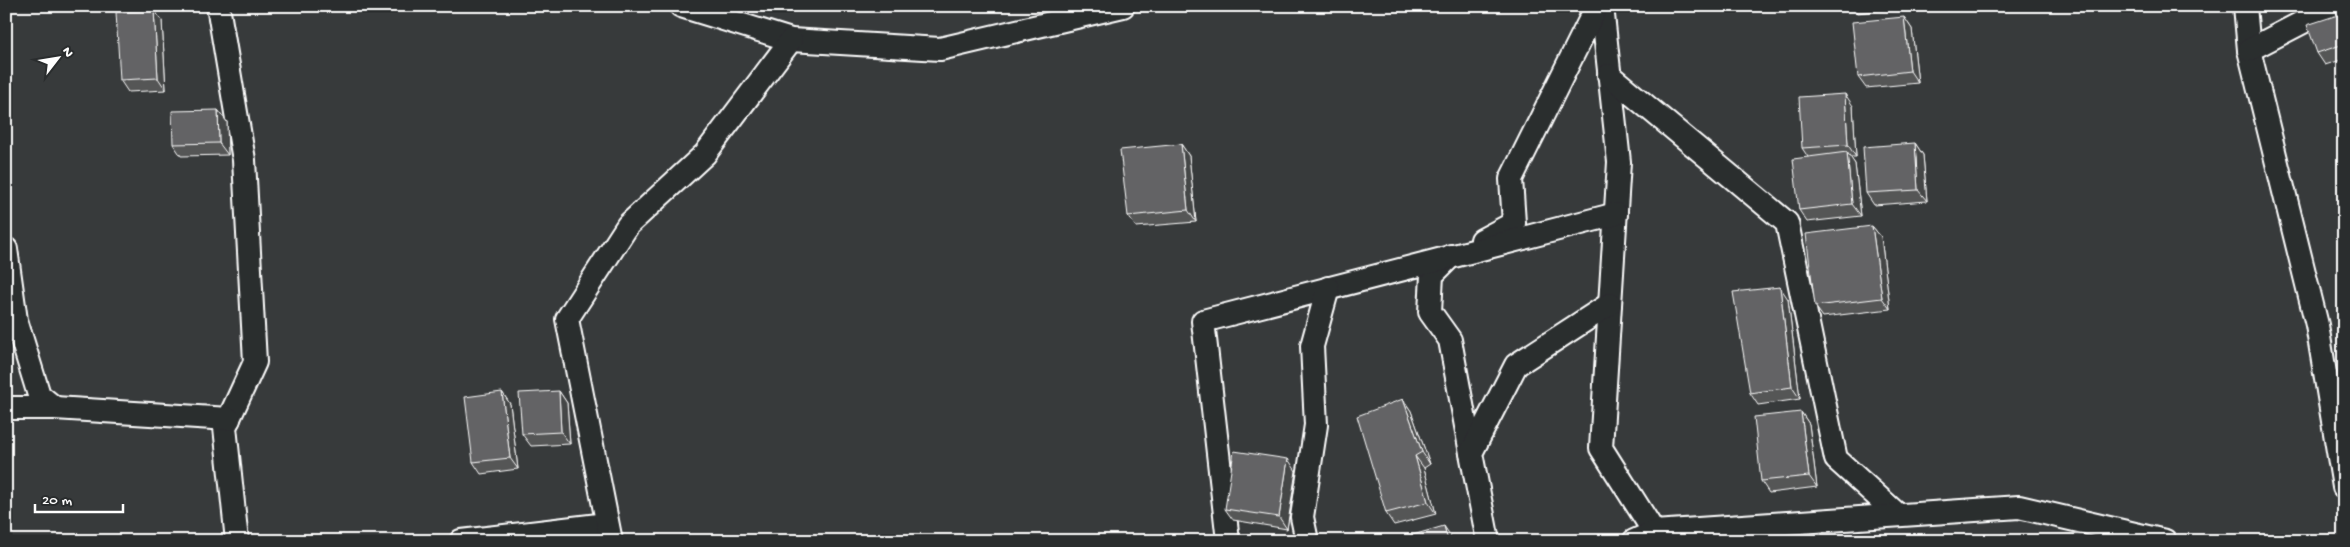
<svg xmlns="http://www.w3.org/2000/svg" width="2350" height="547" font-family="'Gochi Hand',sans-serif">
	<rect width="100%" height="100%" fill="#373a3b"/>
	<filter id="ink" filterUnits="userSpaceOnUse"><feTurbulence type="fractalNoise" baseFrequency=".02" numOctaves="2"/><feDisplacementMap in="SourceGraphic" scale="10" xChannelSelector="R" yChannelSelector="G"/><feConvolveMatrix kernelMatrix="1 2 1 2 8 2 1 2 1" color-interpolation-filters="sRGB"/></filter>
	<g filter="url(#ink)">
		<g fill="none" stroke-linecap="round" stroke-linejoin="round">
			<defs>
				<g id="minor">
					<path d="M218,6L244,160L255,362L225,427L237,541"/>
					<path d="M681,6L791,40L940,49L1123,6"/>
					<path d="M1602,6L1619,162L1601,448L1654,532"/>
					<path d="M2245,6L2249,50L2317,325L2344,487"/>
					<path d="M2249,50L2334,6"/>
					<path d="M1609,75L1787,223L1836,459L1898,515"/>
					<path d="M1482,240L1514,223L1511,179L1597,6"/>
					<path d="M6,249L16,320L39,395L55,408"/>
					<path d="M1451,256L1432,275L1430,312L1450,340L1471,453"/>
					<path d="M6,408H55L229,419"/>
					<path d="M461,541L607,524"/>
					<path d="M611,541L567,319L628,225L705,154L791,40"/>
					<path d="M1228,541L1203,321L1616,214"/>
					<path d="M1307,541L1302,517L1316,425L1312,346L1328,288"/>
					<path d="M1488,541L1471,453L1516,365L1610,304"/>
					<path d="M1634,541L1654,532L2019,507L2165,541"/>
				</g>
			</defs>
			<use href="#minor" stroke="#fff" stroke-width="26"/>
			<use href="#minor" stroke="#2a2d2e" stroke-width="22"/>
		</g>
		<g fill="#555657" stroke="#fff">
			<path d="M1852,6H1884V10L1857,13Z"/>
			<path d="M154,10L162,21L166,90L128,92L120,80Z"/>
			<path d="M2344,13V59L2325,65L2317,53Z"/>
			<path d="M1904,17L1912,29L1918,83L1866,88L1858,77Z"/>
			<path d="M1853,106L1856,157H1850L1855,164L1861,216L1807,222L1799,210L1808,157L1802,148Z"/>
			<path d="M218,110L227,122L228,155L181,156L173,144Z"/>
			<path d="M1915,143L1923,155L1927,201L1874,205L1866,193Z"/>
			<path d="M1181,144L1189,156L1196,222L1136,227L1128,216Z"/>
			<path d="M1872,226L1881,237L1890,309L1823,317L1815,306Z"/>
			<path d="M1788,299L1800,399L1758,405L1750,393Z"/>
			<path d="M559,391L567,403L570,444L531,446L522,434Z"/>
			<path d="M502,392L510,404L518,469L481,474L473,462Z"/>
			<path d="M1403,399L1411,411L1430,464L1424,468L1436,514L1394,525L1386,513Z"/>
			<path d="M1801,412L1809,424L1817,487L1769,493L1761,481Z"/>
			<path d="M1296,471L1287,529L1233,520L1225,509Z"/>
		</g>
		<g fill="#454647" stroke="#fff">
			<path d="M154,10L162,21L166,90L158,78Z"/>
			<path d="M1904,17L1912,29L1918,83L1910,71Z"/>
			<path d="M1845,94L1853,106L1856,157L1848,145Z"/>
			<path d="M218,110L227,122L228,155L219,143Z"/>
			<path d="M1915,143L1923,155L1927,201L1918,190Z"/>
			<path d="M1181,144L1189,156L1196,222L1188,210Z"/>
			<path d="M1847,152L1855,164L1861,216L1852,204Z"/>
			<path d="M1872,226L1881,237L1890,309L1882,298Z"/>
			<path d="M1780,287L1788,299L1800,399L1792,387Z"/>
			<path d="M559,391L567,403L570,444L561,432Z"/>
			<path d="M502,392L510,404L518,469L510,458Z"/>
			<path d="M1403,399L1411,411L1430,464L1422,452Z"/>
			<path d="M1801,412L1809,424L1817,487L1809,476Z"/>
			<path d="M1415,456L1424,468L1436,514L1428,502Z"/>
			<path d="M1288,459L1296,471L1287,529L1279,517Z"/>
			<path d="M1444,526L1452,538L1453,541H1448Z"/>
		</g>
		<g fill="#636465" stroke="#fff">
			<path d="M154,10L158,78L120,80L116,12Z"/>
			<path d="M2344,13V44L2317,53L2307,25Z"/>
			<path d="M1904,17L1910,71L1858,77L1852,22Z"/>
			<path d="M1845,94L1848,145L1802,148L1799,97Z"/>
			<path d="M218,110L219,143L173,144L172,111Z"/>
			<path d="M1915,143L1918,190L1866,193L1863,147Z"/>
			<path d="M1181,144L1188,210L1128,216L1120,150Z"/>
			<path d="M1847,152L1852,204L1799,210L1793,159Z"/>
			<path d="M1872,226L1882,298L1815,306L1806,234Z"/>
			<path d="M1780,287L1792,387L1750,393L1733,292Z"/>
			<path d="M559,391L561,432L522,434L519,393Z"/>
			<path d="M502,392L510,458L473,462L465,397Z"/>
			<path d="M1403,399L1422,452L1415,456L1428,502L1386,513L1357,416Z"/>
			<path d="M1801,412L1809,476L1761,481L1754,417Z"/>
			<path d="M1234,451L1288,459L1279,517L1225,509Z"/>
			<path d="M1444,526L1448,541H1400L1399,539Z"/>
		</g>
	</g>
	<rect width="2350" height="547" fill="none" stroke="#2a2d2e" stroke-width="25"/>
	<rect x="12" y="12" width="2325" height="522" fill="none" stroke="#fff" stroke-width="2" filter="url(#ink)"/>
	<g transform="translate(58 58) rotate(59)" stroke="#2a2d2e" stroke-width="4" paint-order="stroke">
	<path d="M0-4L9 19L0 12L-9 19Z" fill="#ffffff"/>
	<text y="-8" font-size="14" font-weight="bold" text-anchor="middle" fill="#ffffff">N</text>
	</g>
	<path d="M35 504v8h88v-8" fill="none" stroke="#ffffff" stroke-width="2.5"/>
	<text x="42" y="504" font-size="15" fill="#ffffff" stroke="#2a2d2e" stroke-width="4" paint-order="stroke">20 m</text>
</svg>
